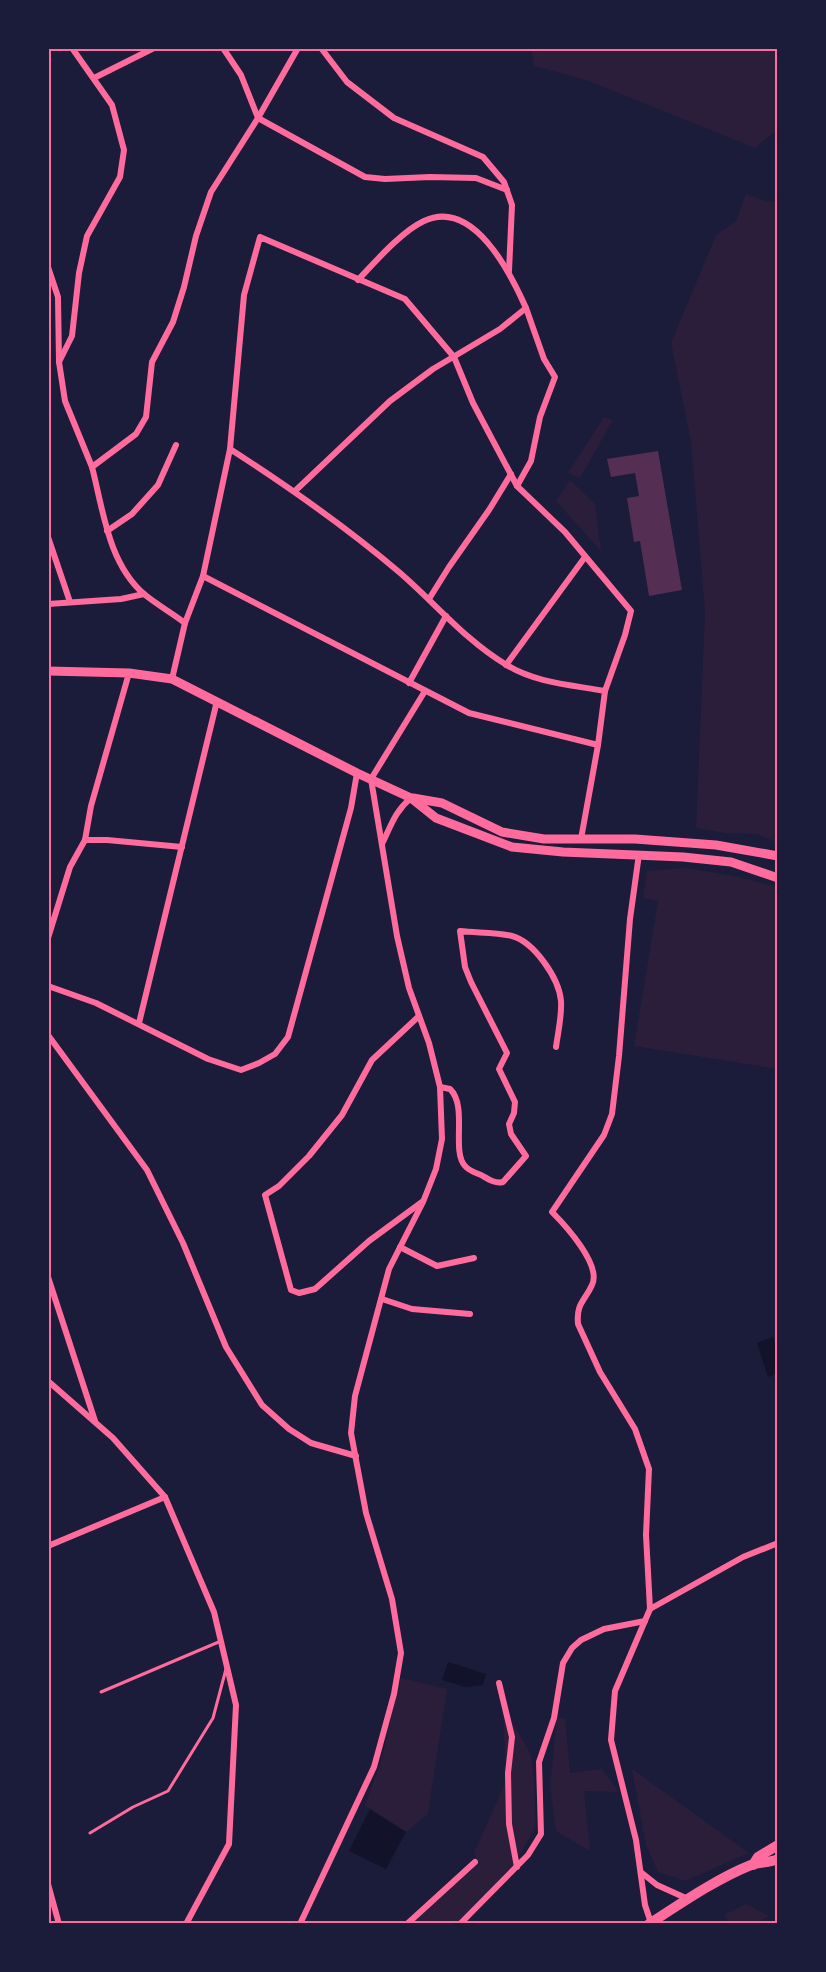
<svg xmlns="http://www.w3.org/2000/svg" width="826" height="1972" font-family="Montserrat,sans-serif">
	<rect width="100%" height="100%" fill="#1b1b3a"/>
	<g fill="#2a1e3b">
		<path d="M531,48H778V129L755,148L586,80L534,66Z"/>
		<path d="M746,194L765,201L778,202V843L757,834L725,833L696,828L705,612L691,442L671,343L716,235L736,221Z"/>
		<path d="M604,417L613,420L580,478L568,473Z"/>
		<path d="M570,480L595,504L601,551L556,501Z"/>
		<path d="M685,868L735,876L778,887V1069L634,1046L658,901L643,898L647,871Z"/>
		<path d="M401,1678L447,1689L428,1814L406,1832L365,1806L381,1761Z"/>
		<path d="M503,1706L531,1755L534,1780L536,1826L515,1863L462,1919L456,1924H410L477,1860L474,1853L506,1781Z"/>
		<path d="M557,1718H565L570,1773L602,1769L619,1792L584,1791L590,1851L556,1831L550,1786Z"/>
		<path d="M632,1769L749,1853L685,1881L658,1872L646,1845Z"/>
		<path d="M746,1904L769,1916L754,1924H730L724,1915Z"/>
	</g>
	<g fill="#12122b">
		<path d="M773,1337L778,1352V1373L768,1377L757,1343Z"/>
		<path d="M448,1662L486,1674L483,1685L465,1687L442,1680Z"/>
		<path d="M370,1809L406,1832L386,1869L349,1851Z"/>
	</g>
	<path fill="#542f53" d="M658,451L682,590L649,596L640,541L634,542L627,498L639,496L635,473L611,477L607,459Z"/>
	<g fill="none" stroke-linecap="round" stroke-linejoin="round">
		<g stroke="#ff6b9d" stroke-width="3">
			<path d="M101,1692L221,1641"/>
			<path d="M90,1833L133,1807L168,1791L213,1718L226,1669"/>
		</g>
		<g stroke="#ff6b9d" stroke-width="6">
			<path d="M223,48L241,75L258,118L365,177L385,179L430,177L476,178L507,190"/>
			<path d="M298,48L258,118L211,192L196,236L184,287L173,322L152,362L146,417L136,434L92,467C103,509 108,563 144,594C156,604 172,613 185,623L203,576L469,713L598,745L581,839"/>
			<path d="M321,48L347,82L394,118L483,157L504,182L512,205L509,271"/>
			<path d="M94,78L154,48"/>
			<path d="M48,267L58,297L59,362L65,401L92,467"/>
			<path d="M59,362L72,336L79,273L87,236L120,177L124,150L112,105L72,48"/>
			<path d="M230,449C289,487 345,526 399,572C434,602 465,640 505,664C534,683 572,685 605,691"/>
			<path d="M517,486L531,461L540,417L555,377L544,359L526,308"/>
			<path d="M295,491L390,401L433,369L500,329L526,308C510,272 473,198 424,221C402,231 375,262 358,280"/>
			<path d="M107,531L132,514L158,485L176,445"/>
			<path d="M48,537L70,602"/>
			<path d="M203,576L230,449L244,295L260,237L405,299L454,357L473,403L517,486L565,532L631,611L625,635L605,691L598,745"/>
			<path d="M429,599L449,567L489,510L511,474"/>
			<path d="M48,604L121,599L144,594"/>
			<path d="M506,665L585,557"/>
			<path d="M172,679L185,623"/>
			<path d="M409,683L446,616"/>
			<path d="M85,840H107L182,847"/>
			<path d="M382,844C391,826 395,811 411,798"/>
			<path d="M639,854L630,919L619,1056L612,1114L604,1135L552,1212C565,1225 602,1265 592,1285C585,1301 576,1303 578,1324L600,1372L635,1429L649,1469L646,1535L650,1609"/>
			<path d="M48,938L70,867L85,840L91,806L129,673"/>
			<path d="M48,986L96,1003L208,1059L241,1070L259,1063L275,1054L288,1037L351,808L357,773"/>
			<path d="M419,1016L372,1060L342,1115L309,1156L279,1186L265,1195L291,1290L299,1293L315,1289L369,1241L422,1202"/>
			<path d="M139,1023L217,701"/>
			<path d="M48,1035L147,1170L183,1243L226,1347L262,1405L289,1429L311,1443L356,1456"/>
			<path d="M440,1087L450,1089C468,1106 451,1151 465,1166C469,1171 476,1173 481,1175C488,1179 495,1184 503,1182L526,1156L511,1134L509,1124L514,1113L515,1102L499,1069L507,1053L471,982L465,967L460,931C477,933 496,932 512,936C534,942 559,978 561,1001C562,1016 558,1032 556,1047"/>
			<path d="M400,1247L437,1266L474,1258"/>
			<path d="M48,1277L95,1421"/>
			<path d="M382,1299L412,1309L470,1314"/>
			<path d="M48,1381L113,1438L165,1497L214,1612L236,1705L229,1844L186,1924"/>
			<path d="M48,1546L165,1497"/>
			<path d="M499,1683L512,1737L508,1773L509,1824L517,1867"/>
			<path d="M642,1873L657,1885L688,1899"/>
			<path d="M48,1884L59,1924"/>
			<path d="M651,1923L645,1905L636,1840L611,1740L615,1691L650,1609L743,1557L778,1543"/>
			<path d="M300,1924L374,1767L394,1694L401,1653L392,1599L366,1513L351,1433L355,1396L389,1269L423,1202L436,1169L442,1139L440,1087L429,1043L409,988L397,936L371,779L425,691"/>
			<path d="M407,1924L475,1862"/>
			<path d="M460,1924L528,1855L541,1834L539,1762L554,1718L563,1663L572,1648L581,1640L604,1629L645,1621"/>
		</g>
		<g stroke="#ff6b9d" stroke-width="9">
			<path d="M48,671L129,673L172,679L357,773L411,798L436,818L512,847L563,852L683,857L731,862L778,878"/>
			<path d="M413,798L442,803L502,832L544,839H635L716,845L778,856"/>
		</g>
		<g stroke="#ff6b9d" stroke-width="10">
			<path d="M753,1865L758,1857L778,1845"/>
			<path d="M649,1924C680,1904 716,1879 751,1865C760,1862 769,1863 778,1859"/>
		</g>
	</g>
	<rect width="826" height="1972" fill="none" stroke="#1b1b3a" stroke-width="99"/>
	<rect x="50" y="50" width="726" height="1872" fill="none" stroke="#ff6b9d" stroke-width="2"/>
</svg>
